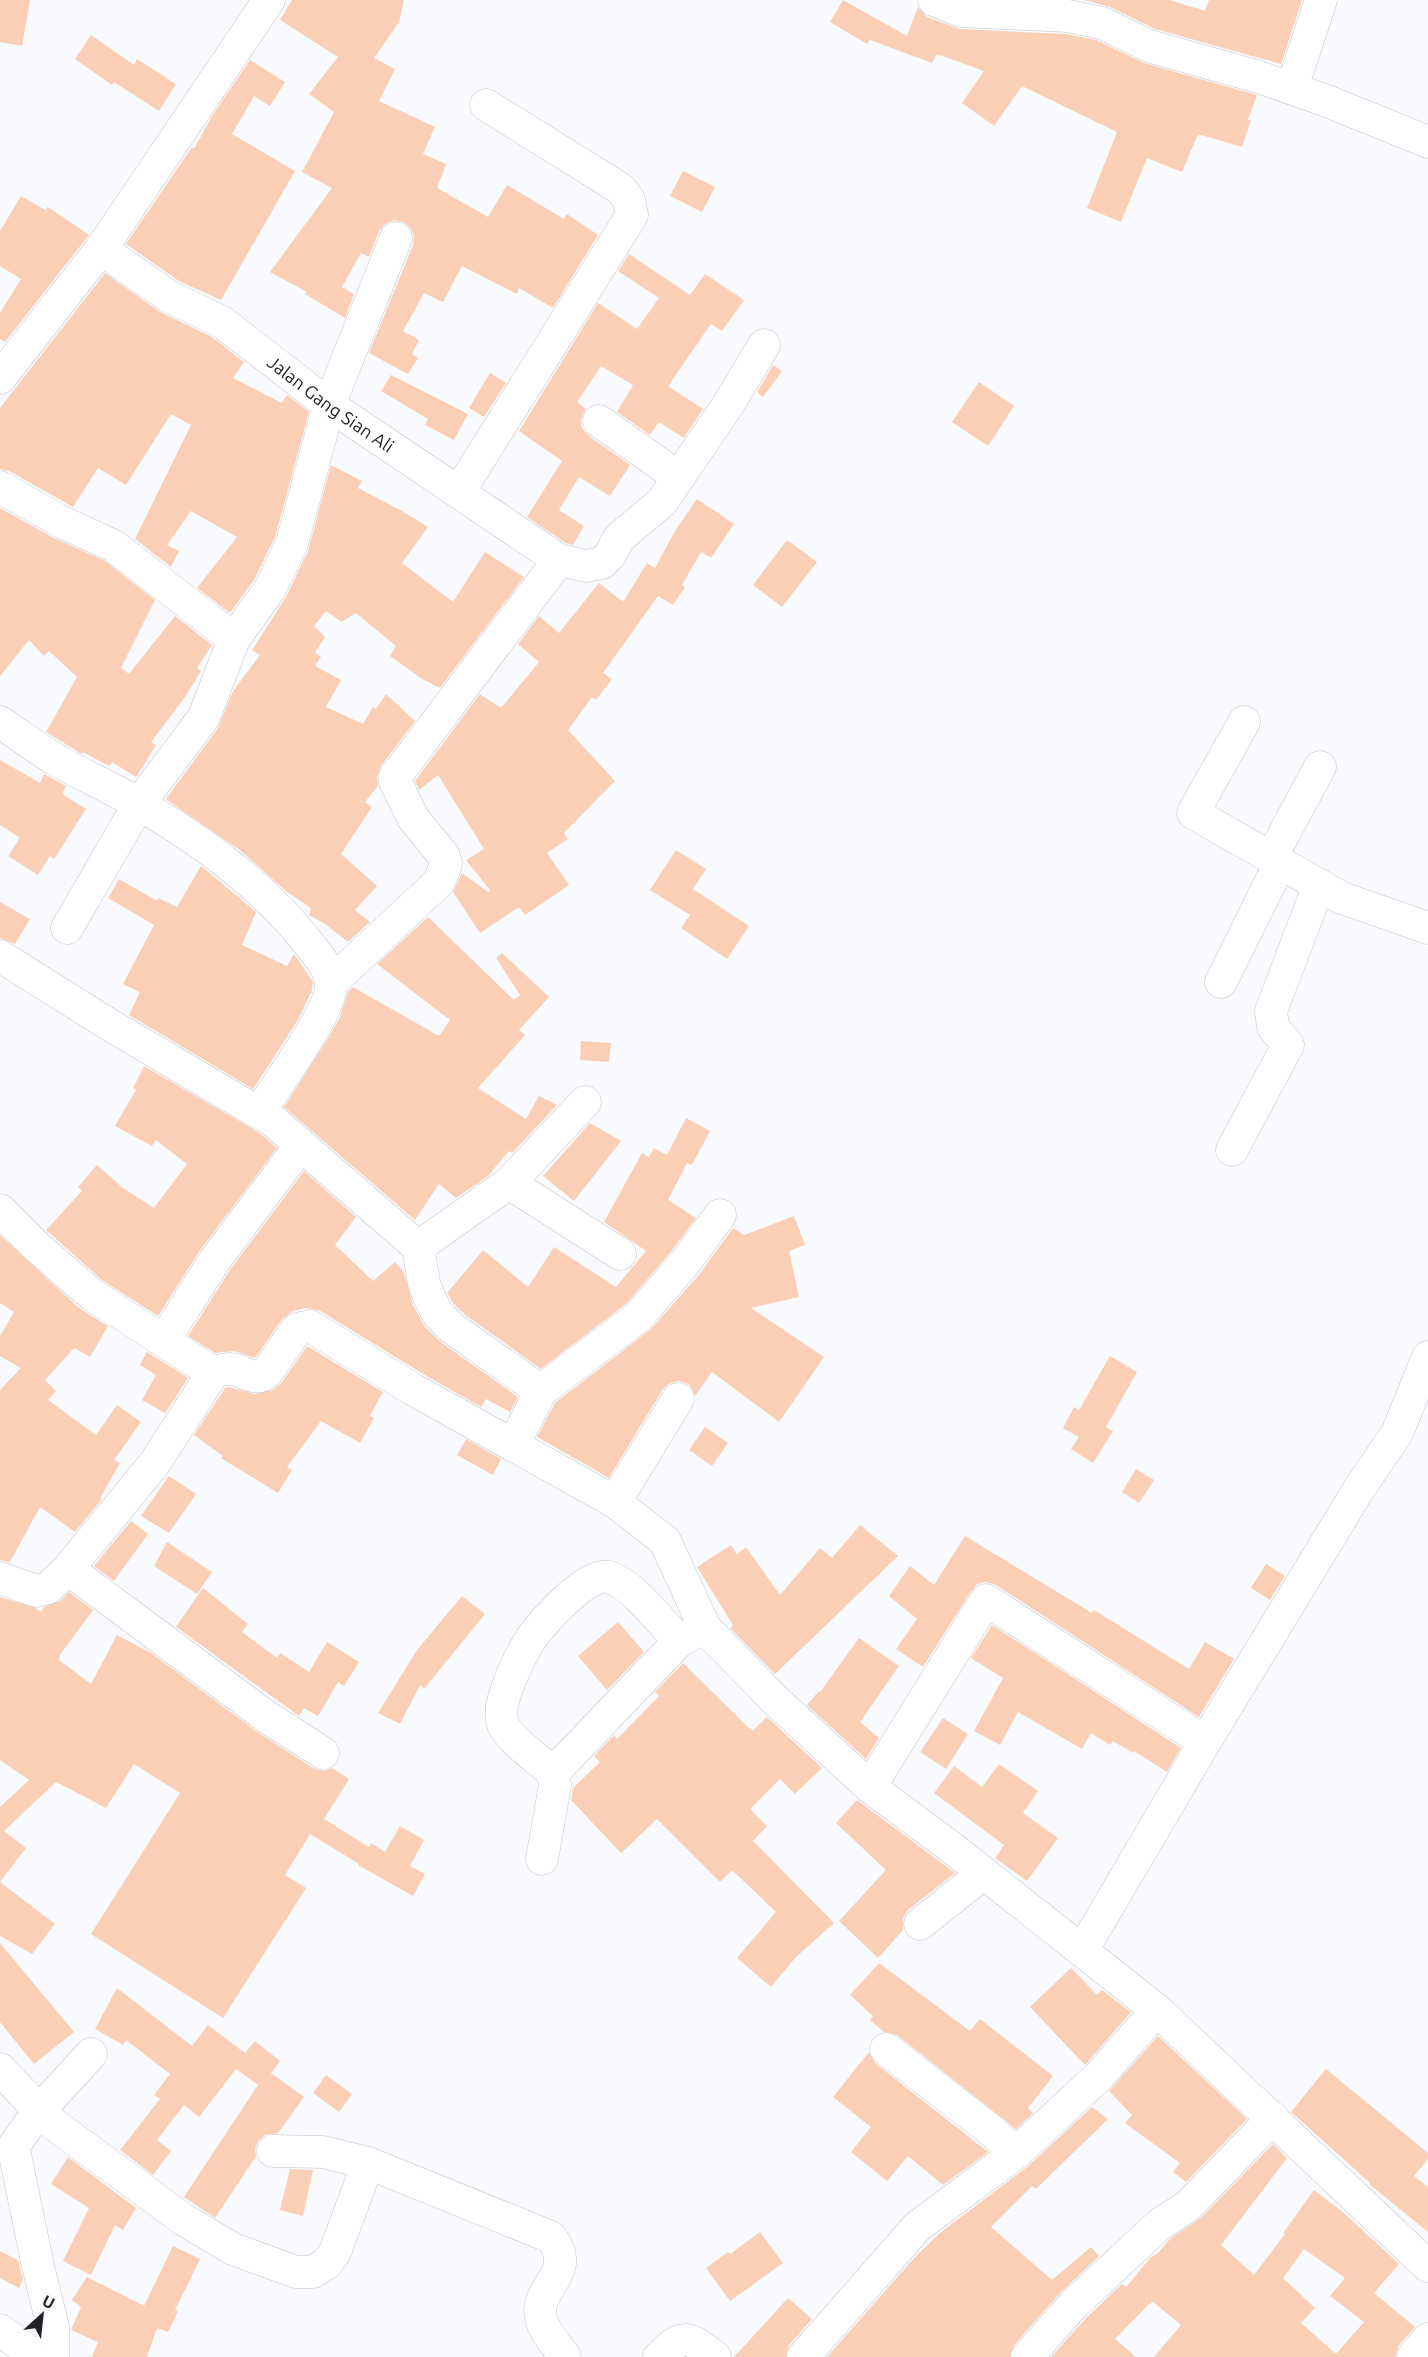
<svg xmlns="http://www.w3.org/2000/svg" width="1428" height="2357" font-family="Ubuntu,sans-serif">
	<rect width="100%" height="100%" fill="#f8fafe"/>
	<g fill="#facfb6" fill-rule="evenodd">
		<path d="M0,0H30L22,46L0,42Z"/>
		<path d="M292,0H404L399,22L374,58L395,69L379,101L435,127L423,154L446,164L437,188L488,217L507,185L564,219L567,214L598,235L553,308L519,288L517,294L462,266L443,302L424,293L403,331L419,340L412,354L418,358L408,374L369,353L413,245L414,235L410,227L403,222L394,220L385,224L379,231L369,257L361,253L342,287L354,294L345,318L305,294L307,292L270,272L332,188L302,172L334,112L309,94L338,57L280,20Z"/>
		<path d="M843,0L907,36L918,7L927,17L960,29L1066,34L1096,40L1144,63L1257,95L1248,120H1251L1242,147L1198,134L1182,172L1147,158L1121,222L1087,208L1117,132L1022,86L994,126L962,103L984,71L937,54L932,63L870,40L867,44L830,22Z"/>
		<path d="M1084,0H1169L1205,11L1209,0H1302L1281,64L1155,29L1110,7Z"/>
		<path d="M91,35L134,65L137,59L176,84L159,111L114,82L112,85L75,59Z"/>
		<path d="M250,60L285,82L270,106L254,96L232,134L295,171L221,300L179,281L126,244L192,147L194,149L212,116Z"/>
		<path d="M683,171L715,187L702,212L670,196Z"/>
		<path d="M21,196L45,210L48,207L89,235L5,342L0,339V313L21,279L0,266V231Z"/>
		<path d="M629,254L690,295L705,274L744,300L722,331L711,324L668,386L703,409L684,438L659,422L650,435L617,412L633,385L601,366L577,402L586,409L581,419L582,428L589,436L630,465L610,496L579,477L559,510L584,526L573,545L566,543L527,517L562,461L519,431L598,303L637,329L659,298L618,271Z"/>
		<path d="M105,273L160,312L212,337L244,362L233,378L282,403L287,395L309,412L275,537L254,580L230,613L197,588L237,537L191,511L167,545L179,551L171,567L135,539L191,425L171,414L126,485L98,468L73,507L9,471L0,469V408Z"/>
		<path d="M773,365L782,371L763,397L757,392Z"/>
		<path d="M490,373L506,383L484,417L469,408Z"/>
		<path d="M391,375L468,414L454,440L425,425L428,419L381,391Z"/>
		<path d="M979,382L1014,406L988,446L952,422Z"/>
		<path d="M331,465L362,481L358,488L402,511L428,527L402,563L453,602L485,552L524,577L440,688L422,679L390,656L396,646L356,613L342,622L326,611L314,626L325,637L315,652L321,657L315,666L341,680L326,707L363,724L373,707L376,709L386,694L415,721L381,766L377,777L378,786L365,802L372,807L341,854L377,886L355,910L370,922L348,942L325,924L309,915L311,908L287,892L241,851L166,799L218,728L233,691L260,655L252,650L286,597L308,551Z"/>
		<path d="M697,499L734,524L711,558L701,552L682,585L685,587L673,605L658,596L603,673L612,679L596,700L592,697L568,730L615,781L564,833L568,839L547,853L569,885L525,915L519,907L480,933L453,892L462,873L488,892L490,890L466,860L484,849L438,775L419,790L415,781L480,694L501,708L539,662L518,644L539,616L559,633L599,583L623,602L647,563L655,568L675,531Z"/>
		<path d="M0,508L52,537L105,561L155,600L121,668L129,674L175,616L212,645L197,668L201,671L185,697L151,742L156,745L136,777L112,762L109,766L83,752L82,754L46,732L77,677L49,651L44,656L29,640L0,676Z"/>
		<path d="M787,540L817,562L782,607L753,585Z"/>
		<path d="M0,760L40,783L44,774L66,786L62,794L86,809L54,859L50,856L38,875L8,856L20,838L0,825Z"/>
		<path d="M676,850L706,869L693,889L749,926L727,959L681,928L690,915L650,890Z"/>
		<path d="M201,866L256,912L242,945L287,966L294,954L313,982L312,990L298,1020L253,1089L129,1015L139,994V992L123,984L154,925L108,898L119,879L157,901L158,898L177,907Z"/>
		<path d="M0,902L30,919L15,944L0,938Z"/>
		<path d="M428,917L514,1000L520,995L496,958L502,953L549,997L519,1030L525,1035L478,1088L526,1119L539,1096L557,1105L512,1153L509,1151L488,1176L456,1198L439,1184L415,1220L284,1107L329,1037L340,1017L348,992L353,987L439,1036L450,1020L377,964Z"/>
		<path d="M581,1041L611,1043L609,1062L580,1060Z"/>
		<path d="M144,1066L261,1134L277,1148L201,1249L158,1316L102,1280L46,1230L82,1191L78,1187L97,1165L123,1188L154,1208L187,1164L156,1140L152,1146L115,1126L136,1090L133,1088Z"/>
		<path d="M686,1118L710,1131L692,1165L687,1163L668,1200L696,1218L670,1253L626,1304L541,1369L464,1314L453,1303L447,1293L483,1250L528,1287L554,1247L616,1287L646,1251L604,1222L642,1153L649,1157L654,1148L667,1155Z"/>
		<path d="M590,1123L621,1141L574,1201L543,1176Z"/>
		<path d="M304,1171L356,1217L335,1245L373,1281L395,1262L404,1273L413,1305L425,1327L442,1343L518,1397L510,1412L486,1399L481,1407L423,1374L319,1310L306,1308L293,1311L283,1318L255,1358L234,1351L215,1353L188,1336L230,1270Z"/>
		<path d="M794,1216L805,1245L789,1251L799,1297L751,1308L824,1357L779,1422L712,1372L695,1396L693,1390L688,1384L679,1381L670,1383L663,1389L609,1478L537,1437L555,1403L651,1329L698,1276L733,1228L744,1235Z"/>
		<path d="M0,1235L79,1308L108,1326L90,1357L74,1348L45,1380L56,1391L48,1400L96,1435L117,1405L141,1422L114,1460L120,1463L100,1498L102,1499L75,1532L40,1507L10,1562L0,1560V1390L21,1368L0,1356V1336L14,1312L0,1303Z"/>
		<path d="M307,1346L383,1392L370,1416L374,1418L360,1443L321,1421L287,1467L292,1470L278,1493L221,1458L223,1456L194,1435L225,1388L229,1387L254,1394L273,1390L282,1382Z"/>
		<path d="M147,1352L188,1378L165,1413L142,1400L156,1375L140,1365Z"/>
		<path d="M1110,1356L1137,1372L1106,1427L1113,1431L1093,1463L1071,1449L1079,1437L1063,1428L1074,1407L1079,1410Z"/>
		<path d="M705,1427L728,1443L712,1466L689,1450Z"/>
		<path d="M466,1439L501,1459L493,1475L457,1455Z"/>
		<path d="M1136,1469L1154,1480L1139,1503L1122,1492Z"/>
		<path d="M169,1476L196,1494L169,1533L141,1516Z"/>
		<path d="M131,1521L148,1534L114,1581L94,1566Z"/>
		<path d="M860,1525L898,1556L775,1674L730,1628L733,1625L697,1567L731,1545L737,1554L746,1547L780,1595L820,1548L832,1558Z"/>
		<path d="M965,1536L1092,1613L1094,1610L1189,1669L1205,1642L1234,1659L1199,1717L996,1585L986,1582L977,1584L971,1591L923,1667L896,1649L917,1619L889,1596L910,1566L934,1585Z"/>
		<path d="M167,1542L212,1572L197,1594L154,1566Z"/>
		<path d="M1266,1564L1285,1576L1270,1600L1251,1588Z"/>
		<path d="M203,1588L248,1624L242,1632L277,1658L280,1653L309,1672L327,1642L359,1662L344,1686L338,1682L318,1716L304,1708L299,1716L176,1627Z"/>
		<path d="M69,1592L93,1610L59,1656L60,1657L59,1660L91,1684L117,1635L151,1653L256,1731L313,1768L323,1771L332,1768L349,1779L324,1819L369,1847L371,1843L385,1852L400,1826L424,1840L410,1866L425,1874L413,1896L358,1865L359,1864L310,1834L285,1875L306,1888L223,2018L91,1934L180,1793L134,1764L106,1808L56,1782L4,1831L26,1848L0,1882L55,1924L32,1954L0,1936V1807L29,1780L0,1760V1597L36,1608L41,1612L44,1607L60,1601Z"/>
		<path d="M462,1596L485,1614L424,1689L420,1685L400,1724L378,1713L417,1650Z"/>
		<path d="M618,1622L644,1652L607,1690L578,1656Z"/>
		<path d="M992,1625L1181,1748L1167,1772L1134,1751L1133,1753L1113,1741L1110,1745L1091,1733L1082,1749L1018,1712L1000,1745L974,1731L1003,1678L971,1658Z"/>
		<path d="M859,1638L899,1666L860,1722L879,1738L866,1759L807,1705L819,1691L820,1692Z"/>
		<path d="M683,1663L752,1731L767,1717L822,1768L795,1794L780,1779L750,1809L767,1826L753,1841L834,1923L796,1957L771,1987L737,1958L776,1912L732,1870L720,1882L657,1819L621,1853L571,1800L573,1788L600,1762L594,1756L614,1735L617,1739L659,1696L655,1692Z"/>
		<path d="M943,1718L968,1734L946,1769L920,1752Z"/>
		<path d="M999,1764L1038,1791L1023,1813L1058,1838L1027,1881L995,1858L1004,1845L934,1793L954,1766L982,1787Z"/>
		<path d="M857,1800L955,1873L908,1910L903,1918V1930L878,1958L839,1921L886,1870L836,1823Z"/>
		<path d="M0,1943L74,2032L34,2064L0,2022Z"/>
		<path d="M879,1963L970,2031L980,2019L1053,2076L1028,2108L1033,2113L1016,2129L897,2035L884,2032L870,2020L873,2016L850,1995Z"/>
		<path d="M1071,1968L1097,1995L1102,1990L1131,2012L1085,2065L1030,2007Z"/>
		<path d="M117,1988L192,2046L208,2025L245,2053L255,2041L280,2061L271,2073L304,2097L278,2133L265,2135L258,2141L255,2150L256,2156L215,2218L184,2197L258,2085L236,2069L199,2117L184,2105L157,2140L171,2151L153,2175L120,2150L160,2099L154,2095L170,2074L126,2040L123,2045L95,2029Z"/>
		<path d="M1158,2036L1247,2119L1186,2182L1173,2172L1180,2163L1125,2123L1132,2115L1109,2091Z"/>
		<path d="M869,2052L875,2063L988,2152L943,2185L908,2156L887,2181L851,2152L871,2127L833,2097Z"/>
		<path d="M1326,2069L1428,2153V2159L1414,2176L1428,2187V2232L1369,2184L1370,2183L1291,2112Z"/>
		<path d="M326,2075L352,2094L339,2112L313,2093Z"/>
		<path d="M1092,2107L1108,2119L1036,2189L1032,2186L991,2227L1052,2280L1091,2247L1099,2256L1060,2293L1014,2345L1010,2357H827L915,2257L941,2232L1027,2167Z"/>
		<path d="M1273,2144L1287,2158L1221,2245L1254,2275L1285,2234L1283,2233L1314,2190L1345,2214L1399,2264L1374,2293L1415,2327L1399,2345L1395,2357H1154L1181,2325L1152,2301L1115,2339L1136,2357H1051L1086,2318L1122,2284L1126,2287L1151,2257L1157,2254L1171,2238L1201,2218ZM1304,2249L1345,2278L1330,2296L1364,2322L1336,2354L1301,2323L1315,2308L1283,2278Z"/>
		<path d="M68,2157L136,2208L123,2230L115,2225L91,2275L63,2261L89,2208L51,2184Z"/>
		<path d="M290,2169L313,2170L303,2216L280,2210Z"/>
		<path d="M760,2232L783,2263L730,2301L706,2268L728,2252L730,2254Z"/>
		<path d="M173,2246L200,2259L175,2310L178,2311L168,2332L157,2328L147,2357H92L98,2342L71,2330L81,2307L72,2300L87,2277L144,2306Z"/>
		<path d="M0,2251L18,2260L23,2280L19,2288L0,2278Z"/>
		<path d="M788,2298L812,2319L789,2345L786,2357H734Z"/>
	</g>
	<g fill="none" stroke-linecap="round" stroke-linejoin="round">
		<defs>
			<g id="minor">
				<path d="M934,0L961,11L1068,16L1102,23L1149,46L1259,77L1327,101L1428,142"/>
				<path d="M1292,88L1321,0"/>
				<path id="s1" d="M101,249L170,297L222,322L329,405L559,560L586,566L602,563L610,555L619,538L662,502L728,405L764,345"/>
				<path d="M0,378L101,249L269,0"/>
				<path d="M599,421L678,477"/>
				<path d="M0,487L60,521L114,546L234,639"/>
				<path d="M459,492L632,215L629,200L621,189L486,105"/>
				<path d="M0,722C18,734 35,747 53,758C80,774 110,787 137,803C201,840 264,886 309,944C318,956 330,968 331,983C334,1009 274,1088 259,1113L271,1119L418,1247L424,1283L430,1299L438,1314L452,1328L541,1391L638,1317L684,1264L720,1215"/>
				<path d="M1244,722L1193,813L1342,898L1428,928"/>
				<path d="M1271,858L1320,767"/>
				<path d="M67,928L139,804L204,717L234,639L270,589L292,543L329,405L396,238"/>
				<path d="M0,956L105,1022L259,1113"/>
				<path d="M1221,982L1280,863"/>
				<path d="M331,983L439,882L446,864L444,856L413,818L395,781V777L559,560"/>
				<path d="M1232,1150L1288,1045L1273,1027L1271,1011L1319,885"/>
				<path d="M509,1183L620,1254"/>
				<path d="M0,1210L37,1247L91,1294L213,1373"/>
				<path d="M418,1247L509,1183L585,1102"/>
				<path d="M164,1340L215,1260L301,1145"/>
				<path d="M513,1445L541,1391"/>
				<path d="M615,1502L678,1399"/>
				<path d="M68,1569L267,1717L323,1753"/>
				<path d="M0,1578L36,1591L48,1588L68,1569L154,1464L213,1373C219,1371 226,1368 232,1369C246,1371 255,1383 267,1372L297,1329L310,1326L414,1390L615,1502L665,1541L705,1628L773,1698L870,1787L952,1848L1157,2010L1428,2266"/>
				<path d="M1205,1742L1359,1489L1397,1433L1428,1357"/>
				<path d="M553,1773L679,1641L698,1631"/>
				<path d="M870,1787L986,1600L1205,1742L1082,1951"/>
				<path d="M542,1859L555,1785L553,1773C540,1760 506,1738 502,1721C497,1701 521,1654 532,1637C544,1621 588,1571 609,1577C632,1584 662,1623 679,1641"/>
				<path d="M920,1924L984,1873"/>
				<path d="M886,2049L988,2128L1016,2153"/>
				<path d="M0,2069L48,2120L184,2220L233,2249L296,2272H313L327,2263L335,2252L368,2163"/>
				<path d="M273,2151L323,2152L368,2163L551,2237C580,2276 530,2287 542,2322C546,2334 558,2347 565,2357"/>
				<path d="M0,2330L37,2357"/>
				<path d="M53,2357V2327L38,2266L14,2150L15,2144L38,2112L91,2054"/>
				<path d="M659,2357C684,2332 689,2337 715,2357"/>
				<path d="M803,2357L917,2227L1016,2153L1099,2076L1157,2010"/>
				<path d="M1027,2357L1073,2305L1160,2224L1188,2206L1273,2118"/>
				<path d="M1413,2357L1428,2339"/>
			</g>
		</defs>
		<use href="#minor" stroke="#c2c4c9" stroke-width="33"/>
		<use href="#minor" stroke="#fff" stroke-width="32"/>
	</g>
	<g text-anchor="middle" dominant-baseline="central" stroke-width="4.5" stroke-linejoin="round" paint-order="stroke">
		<g font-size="18" fill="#212224" stroke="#f8fafe">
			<text stroke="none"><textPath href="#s1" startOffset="278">Jalan Gang Sian Ali</textPath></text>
		</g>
	</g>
	<g transform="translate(42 2315) rotate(27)" stroke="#f8fafe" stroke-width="4.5" paint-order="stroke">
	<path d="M0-4.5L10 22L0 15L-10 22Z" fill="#212224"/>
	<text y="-9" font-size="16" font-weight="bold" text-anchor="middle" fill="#212224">U</text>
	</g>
</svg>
